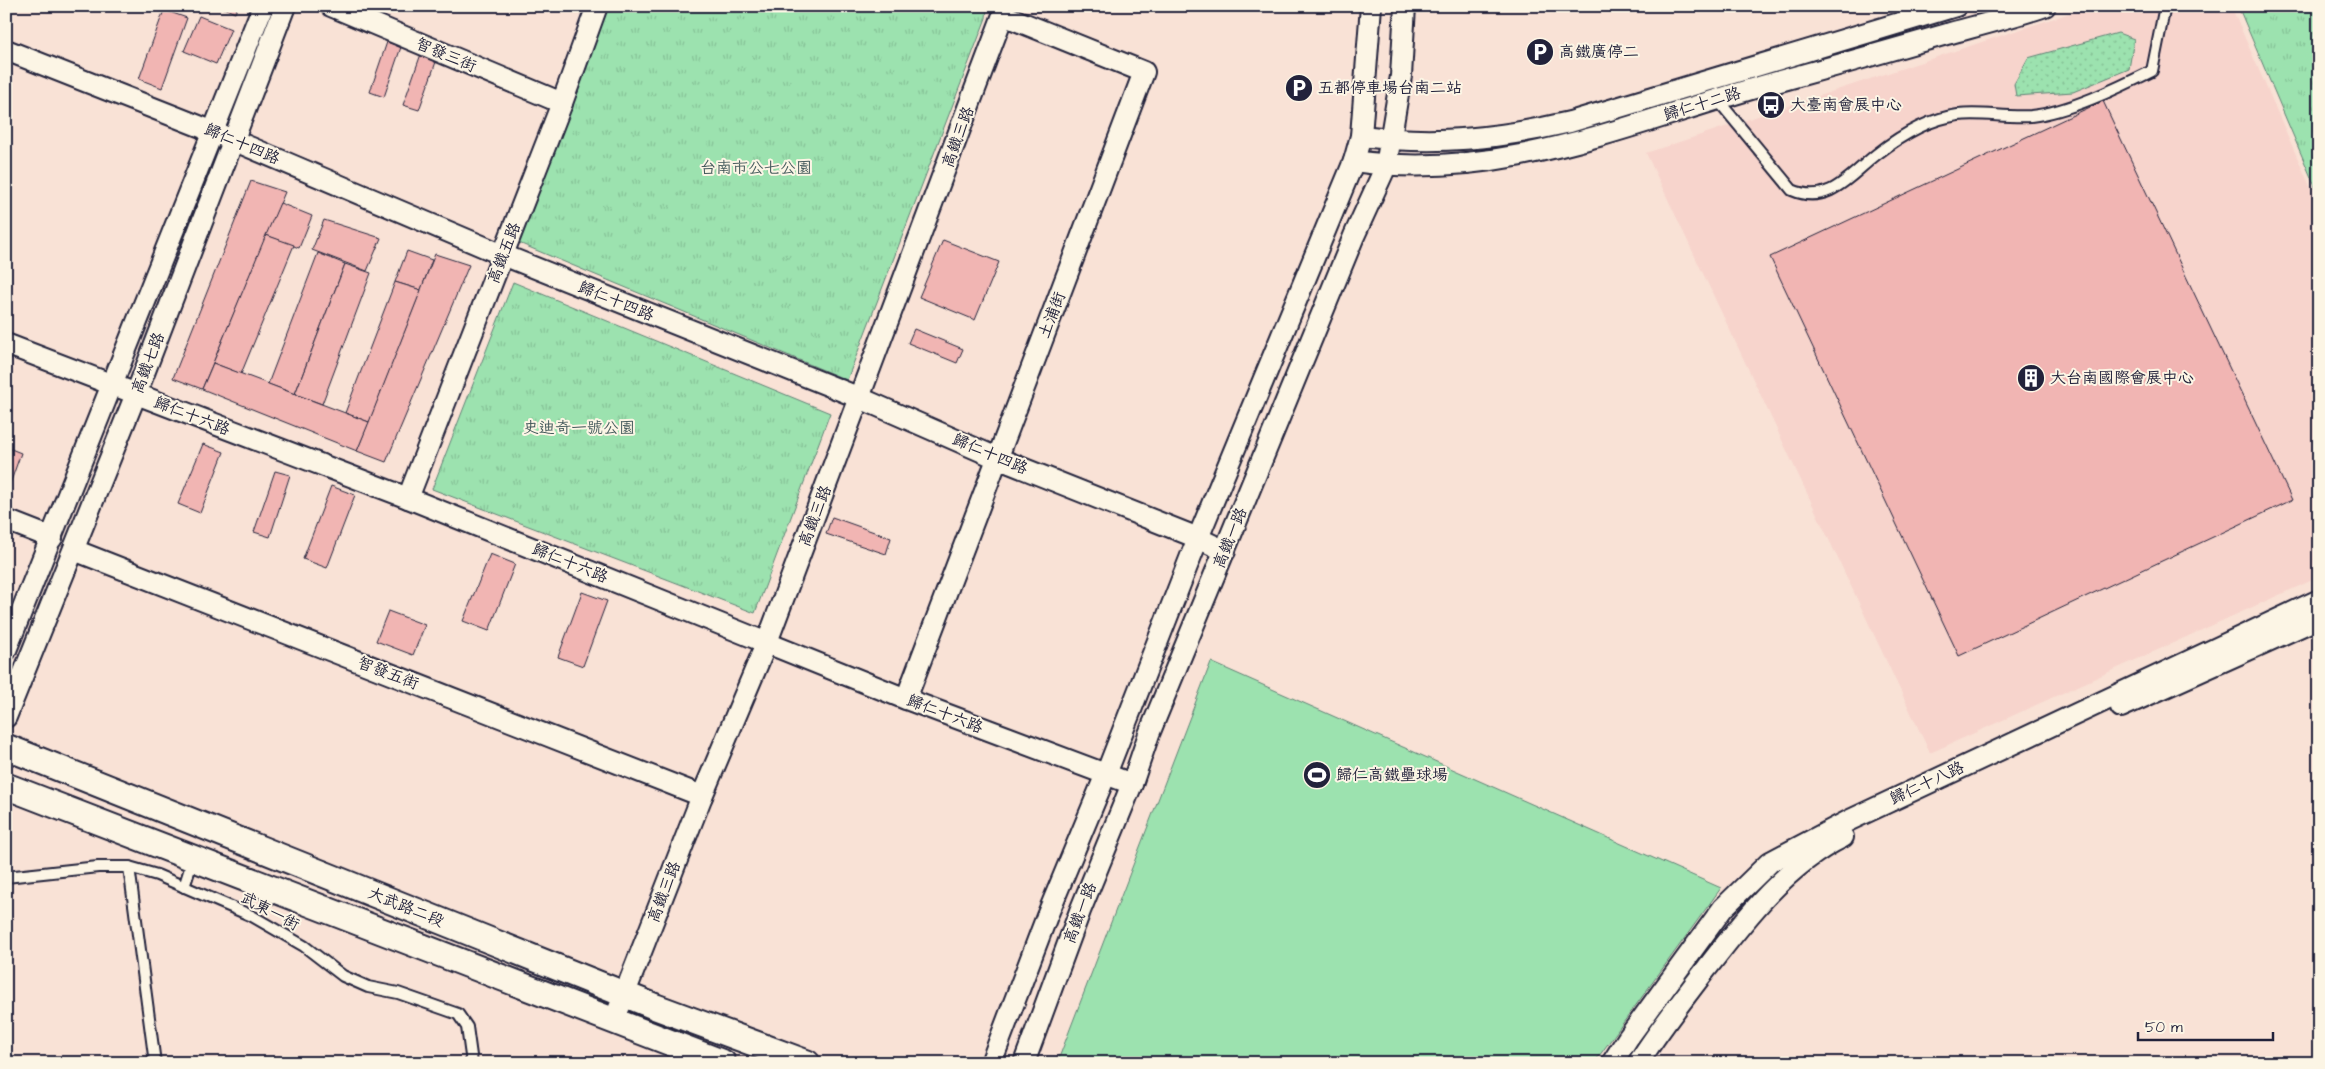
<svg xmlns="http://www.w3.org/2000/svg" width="2325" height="1069" font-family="'Architects Daughter','LXGW WenKai TC',sans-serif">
	<defs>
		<pattern id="grass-dots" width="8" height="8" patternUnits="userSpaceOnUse" patternTransform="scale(1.25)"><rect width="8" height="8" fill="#9ce2af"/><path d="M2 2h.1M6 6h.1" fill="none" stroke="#86c297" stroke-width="1.8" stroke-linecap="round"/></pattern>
		<pattern id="park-tufts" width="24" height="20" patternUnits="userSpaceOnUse" patternTransform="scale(1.25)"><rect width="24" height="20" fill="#9ce2af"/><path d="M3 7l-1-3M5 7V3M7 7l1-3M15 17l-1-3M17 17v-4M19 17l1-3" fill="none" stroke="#86c297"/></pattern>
	</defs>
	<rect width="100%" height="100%" fill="#f9e2d6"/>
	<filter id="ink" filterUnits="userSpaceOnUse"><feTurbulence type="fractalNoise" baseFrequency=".02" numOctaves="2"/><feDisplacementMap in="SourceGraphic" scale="10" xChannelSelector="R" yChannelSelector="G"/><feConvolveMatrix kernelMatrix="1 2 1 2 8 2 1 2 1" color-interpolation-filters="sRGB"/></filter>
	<g filter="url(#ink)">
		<path fill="#f7d4cc" d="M2091,6H2231L2319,207V577L1930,753L1646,153Z"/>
		<path fill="url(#grass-dots)" stroke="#5f8275" d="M2118,33L2134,39L2129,69L2073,92L2016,96L2014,84L2028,58Z"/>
		<g fill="url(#park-tufts)" stroke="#5f8275">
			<path d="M608,6H987L986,18L847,380L519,243Z"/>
			<path d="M2238,6H2319V196Z"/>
			<path d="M513,282L830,413L755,613L432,489Z"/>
		</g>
		<path fill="#9ce2af" stroke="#5f8275" d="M1211,662L1721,888L1594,1063H1057Z"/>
		<g fill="#f1b5b3" stroke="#22223b">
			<path d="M219,6H238L235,13Z"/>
			<path d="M164,10L187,18L162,88L139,79Z"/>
			<path d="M199,16L231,29L216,64L184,51Z"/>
			<path d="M387,42L401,47L384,97L370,92Z"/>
			<path d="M421,54L437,59L419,110L403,105Z"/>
			<path d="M2103,101L2292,500L1959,656L1770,257Z"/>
			<path d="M251,181L285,192L202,389L173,378Z"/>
			<path d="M280,203L312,216L299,248L266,235Z"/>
			<path d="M324,220L381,238L367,271L312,250Z"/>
			<path d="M266,235L294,245L241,374L213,363Z"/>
			<path d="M943,240L999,262L975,320L919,297Z"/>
			<path d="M407,251L432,260L421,290L395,282Z"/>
			<path d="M318,253L345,264L295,394L268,384Z"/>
			<path d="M435,254L469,265L386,462L357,451Z"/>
			<path d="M345,264L371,273L322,404L295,394Z"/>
			<path d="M395,282L421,290L369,422L345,413Z"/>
			<path d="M914,329L963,349L957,363L908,343Z"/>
			<path d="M213,363L369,422L357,451L202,389Z"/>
			<path d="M203,444L224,452L200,513L178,504Z"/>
			<path d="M6,447L21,453L6,495Z"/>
			<path d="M275,471L290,475L270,537L254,532Z"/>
			<path d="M331,486L355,495L327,568L303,559Z"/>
			<path d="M832,517L891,538L886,554L826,534Z"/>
			<path d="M490,554L515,564L489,631L463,621Z"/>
			<path d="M582,592L607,601L583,666L558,657Z"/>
			<path d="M388,611L425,625L413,655L376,641Z"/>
		</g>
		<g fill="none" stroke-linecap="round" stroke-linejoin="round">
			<defs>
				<g id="service">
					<path d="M1717,99L1792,190C1829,206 1850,175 1877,154C1900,136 1928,119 1958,115C1982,112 2007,118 2031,116C2068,112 2118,88 2152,71L2165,6"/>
					<path d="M129,867L155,1063"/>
					<path d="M6,877L98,867H129L157,875L252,916L304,946L343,976L368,987L398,993L458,1014L467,1027L472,1063"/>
					<path d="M184,887L193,859"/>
				</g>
				<g id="minor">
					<path d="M331,6L562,103"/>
					<path d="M6,50L214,132L503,255L860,398L997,458L1198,538L1225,551"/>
					<path d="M1361,136C1436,145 1497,139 1570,122L1956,6"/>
					<path d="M1354,161C1500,182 1625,125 1762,86C1824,69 1885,52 1947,34C1980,25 2013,17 2045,6"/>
					<path d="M6,344L408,498L906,699L1132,784"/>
					<path d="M408,498L562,103L597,6"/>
					<path d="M6,520L52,538"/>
					<path d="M74,550L702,796"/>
					<path d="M6,650L263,6"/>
					<path d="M906,699L1144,72L1003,15"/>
					<path d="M2121,707L2319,618"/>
					<path d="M6,717L136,394L285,6"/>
					<path d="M614,1021L702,796L767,642L1003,15L1004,6"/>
					<path d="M991,1063L1047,916L1106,774L1198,538L1354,161L1361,136L1371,6"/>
					<path d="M1024,1063L1080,911L1132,784L1149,734L1354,236L1386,166L1401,76L1405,6"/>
					<path d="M1612,1063L1628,1038L1723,908L1770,862L1850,820L2319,600"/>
					<path d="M1638,1063C1659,1030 1683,999 1707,968C1745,919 1787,864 1843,837"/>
				</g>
				<g id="tertiary">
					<path d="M6,747L656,1007L807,1063"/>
					<path d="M6,786L723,1063"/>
				</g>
			</defs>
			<use href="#service" stroke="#22223b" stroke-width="14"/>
			<use href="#minor" stroke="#22223b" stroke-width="24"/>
			<use href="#tertiary" stroke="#22223b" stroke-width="29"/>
			<use href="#service" stroke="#fcf5e5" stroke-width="10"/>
			<use href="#minor" stroke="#fcf5e5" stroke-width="20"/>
			<use href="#tertiary" stroke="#fcf5e5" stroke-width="25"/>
		</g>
	</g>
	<defs>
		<symbol id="parking-disc" viewBox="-11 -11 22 22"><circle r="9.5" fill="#22223b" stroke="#fcf5e5"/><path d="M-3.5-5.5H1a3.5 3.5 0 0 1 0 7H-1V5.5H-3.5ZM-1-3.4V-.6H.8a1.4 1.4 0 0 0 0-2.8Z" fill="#fff"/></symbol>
		<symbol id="bus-disc" viewBox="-11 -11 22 22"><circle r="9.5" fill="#22223b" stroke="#fcf5e5"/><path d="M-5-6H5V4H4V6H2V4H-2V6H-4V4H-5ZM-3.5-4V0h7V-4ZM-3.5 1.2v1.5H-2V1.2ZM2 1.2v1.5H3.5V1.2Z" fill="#fff"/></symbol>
		<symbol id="building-disc" viewBox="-11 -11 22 22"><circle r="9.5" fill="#22223b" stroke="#fcf5e5"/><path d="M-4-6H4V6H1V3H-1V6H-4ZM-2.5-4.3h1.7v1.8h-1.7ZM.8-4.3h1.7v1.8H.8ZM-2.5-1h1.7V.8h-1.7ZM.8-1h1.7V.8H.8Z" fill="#fff"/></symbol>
		<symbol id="stadium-disc" viewBox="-11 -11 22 22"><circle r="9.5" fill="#22223b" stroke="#fcf5e5"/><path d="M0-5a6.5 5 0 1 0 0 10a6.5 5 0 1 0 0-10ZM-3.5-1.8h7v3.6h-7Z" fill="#fff"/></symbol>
	</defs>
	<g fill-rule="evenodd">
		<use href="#parking-disc" x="1524" y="36" width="32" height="32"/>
		<use href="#parking-disc" x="1283" y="72" width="32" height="32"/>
		<use href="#bus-disc" x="1755" y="89" width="32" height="32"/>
		<use href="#building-disc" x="2015" y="362" width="32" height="32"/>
		<use href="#stadium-disc" x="1301" y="759" width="32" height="32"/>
	</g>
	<g text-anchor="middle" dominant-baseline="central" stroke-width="4" stroke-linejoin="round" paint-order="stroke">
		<g font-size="16" fill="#22223b" stroke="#fcf5e5" text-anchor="start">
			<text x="1559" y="52">高鐵廣停二</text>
			<text x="1318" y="88">五都停車場台南二站</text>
			<text x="1790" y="105">大臺南會展中心</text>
			<text x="2050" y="378">大台南國際會展中心</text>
			<text x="1336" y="775">歸仁高鐵壘球場</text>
		</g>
		<g font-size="16" fill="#22223b" stroke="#fcf5e5">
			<text transform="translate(446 55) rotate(23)">智發三街</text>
			<text transform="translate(1702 104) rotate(-17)">歸仁十二路</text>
			<text transform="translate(958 137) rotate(-70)">高鐵三路</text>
			<text transform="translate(242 144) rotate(23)">歸仁十四路</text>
			<text transform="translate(504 253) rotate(-69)">高鐵五路</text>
			<text transform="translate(616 301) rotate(22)">歸仁十四路</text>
			<text transform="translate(1052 315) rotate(-69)">土浦街</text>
			<text transform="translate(148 363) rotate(-69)">高鐵七路</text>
			<text transform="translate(192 416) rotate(21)">歸仁十六路</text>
			<text transform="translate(990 454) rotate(23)">歸仁十四路</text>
			<text transform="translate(815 516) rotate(-69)">高鐵三路</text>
			<text transform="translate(1230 538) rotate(-68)">高鐵一路</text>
			<text transform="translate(570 563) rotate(22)">歸仁十六路</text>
			<text transform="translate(388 673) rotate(21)">智發五街</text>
			<text transform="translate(945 714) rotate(21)">歸仁十六路</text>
			<text transform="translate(1927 783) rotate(-25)">歸仁十八路</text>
			<text transform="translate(664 892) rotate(-69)">高鐵三路</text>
			<text transform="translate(406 907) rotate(22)">大武路二段</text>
			<text transform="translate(270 911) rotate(28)">武東一街</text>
			<text transform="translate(1080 913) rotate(-69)">高鐵一路</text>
		</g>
		<g font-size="16" fill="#475c5e" stroke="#fcf5e5">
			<text x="756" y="168">台南市公七公園</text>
			<text x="579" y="428">史迪奇一號公園</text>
		</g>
	</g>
	<rect width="2325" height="1069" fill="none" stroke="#fcf5e5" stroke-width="25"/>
	<rect x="12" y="12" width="2300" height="1044" fill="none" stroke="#22223b" stroke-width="2" filter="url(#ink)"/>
	<path d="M2138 1032v8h135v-8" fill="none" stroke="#22223b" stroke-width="2.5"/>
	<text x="2145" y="1032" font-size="15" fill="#22223b" stroke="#fcf5e5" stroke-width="4" paint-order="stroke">50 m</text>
</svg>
